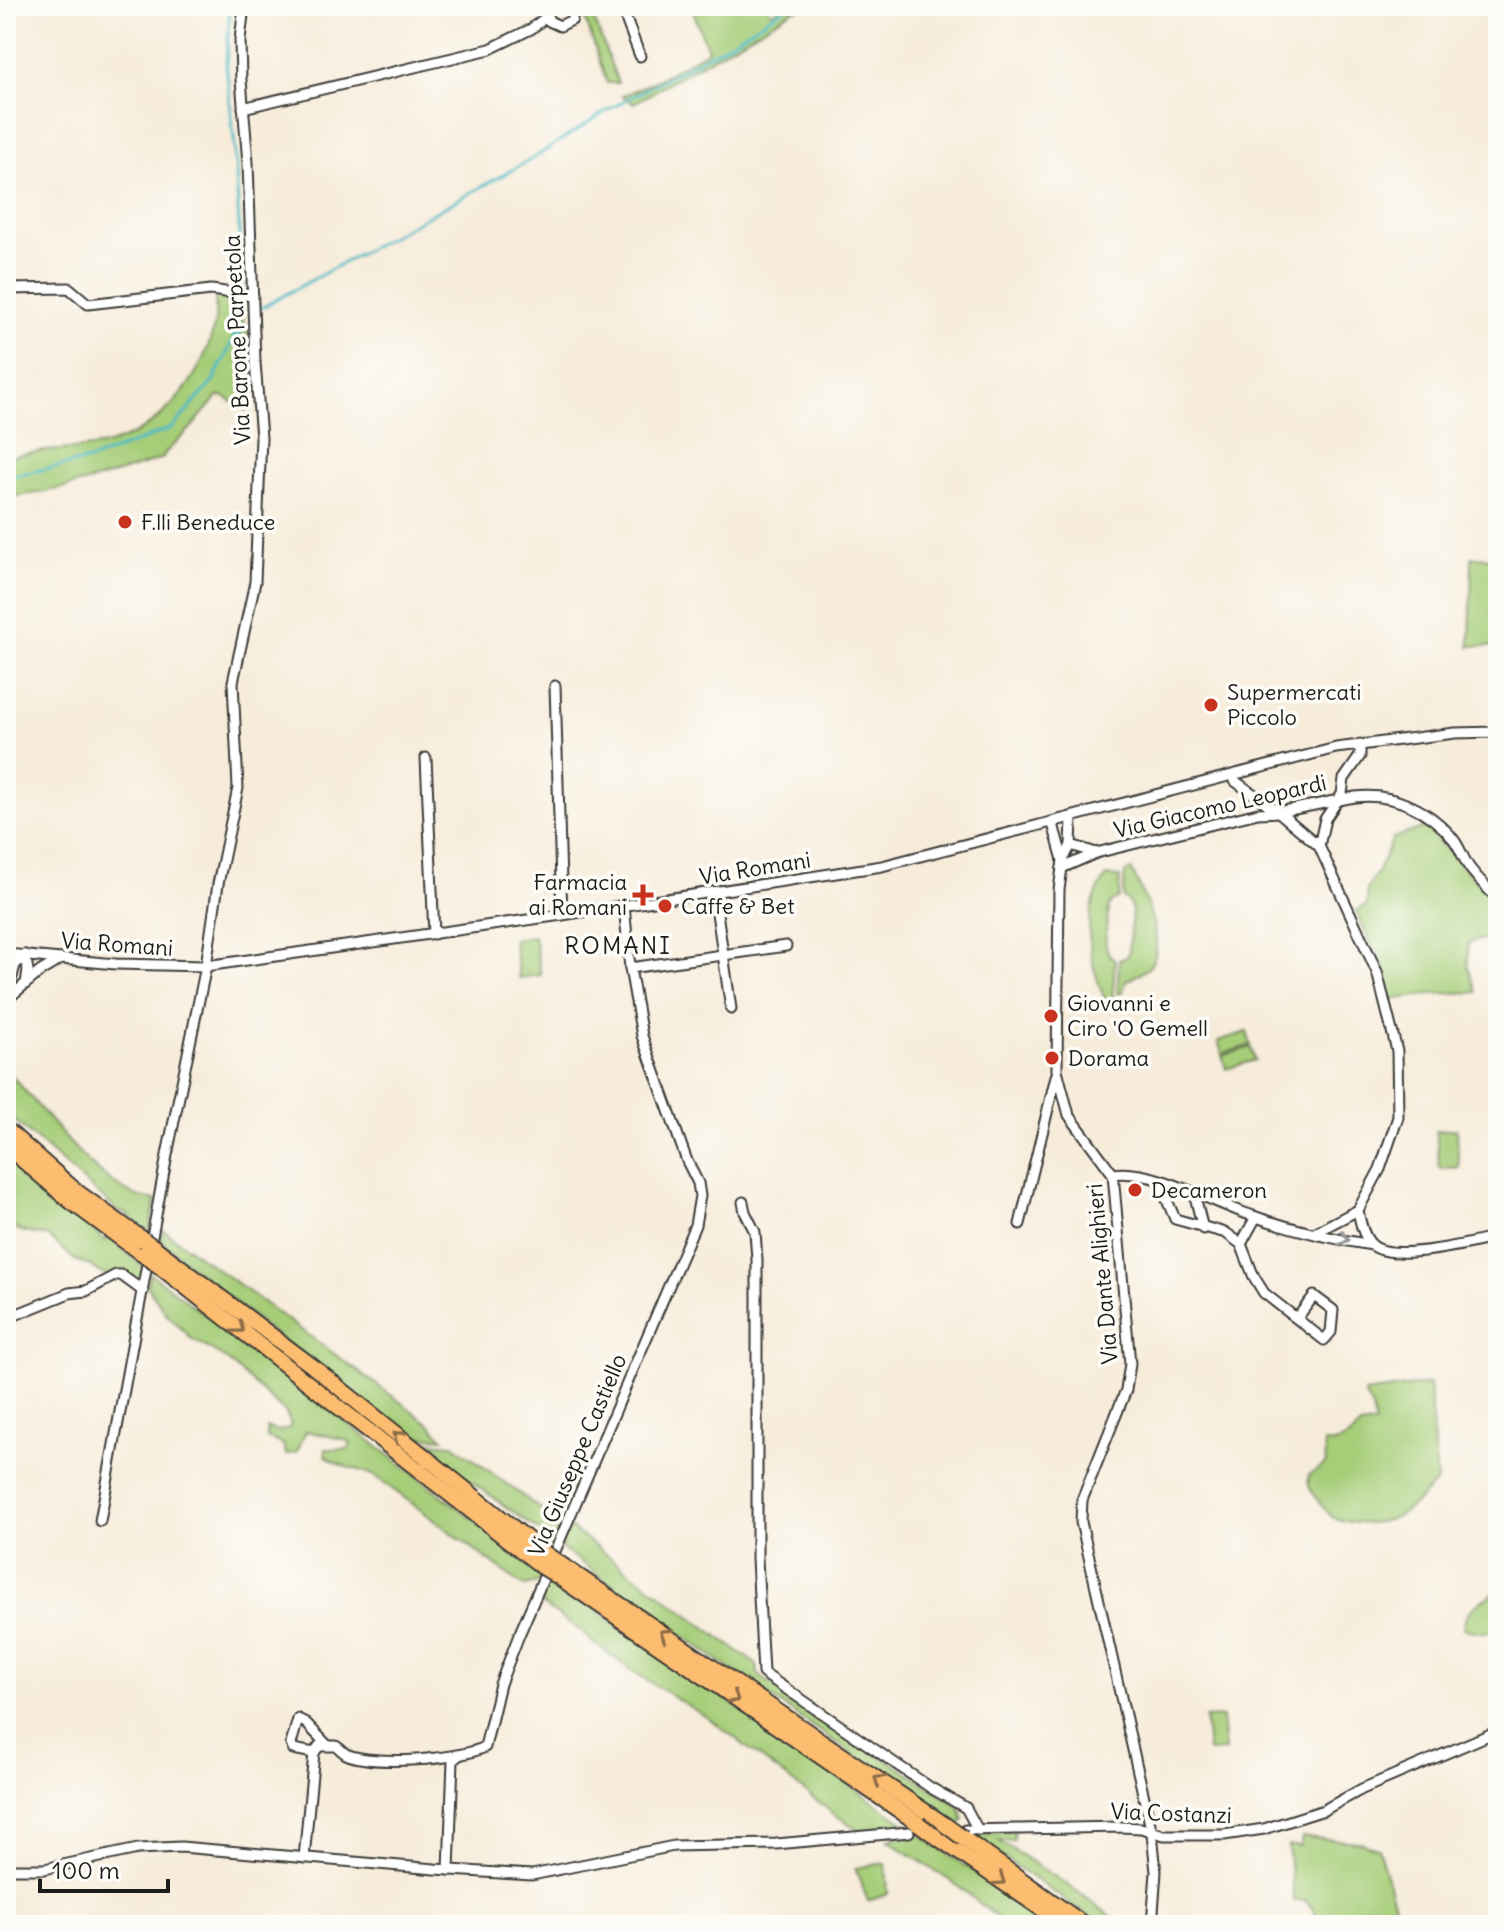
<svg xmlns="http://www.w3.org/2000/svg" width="1504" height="1931" font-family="Delius,sans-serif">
	<rect width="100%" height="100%" fill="#fdfcf7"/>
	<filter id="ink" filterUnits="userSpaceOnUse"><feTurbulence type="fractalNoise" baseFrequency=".0125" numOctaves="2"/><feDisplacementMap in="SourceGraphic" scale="16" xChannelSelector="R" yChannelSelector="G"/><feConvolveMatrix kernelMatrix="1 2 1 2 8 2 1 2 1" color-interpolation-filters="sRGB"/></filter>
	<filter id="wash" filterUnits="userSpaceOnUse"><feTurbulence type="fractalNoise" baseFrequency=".006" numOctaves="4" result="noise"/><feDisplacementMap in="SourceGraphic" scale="32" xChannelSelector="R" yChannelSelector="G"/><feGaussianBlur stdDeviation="1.8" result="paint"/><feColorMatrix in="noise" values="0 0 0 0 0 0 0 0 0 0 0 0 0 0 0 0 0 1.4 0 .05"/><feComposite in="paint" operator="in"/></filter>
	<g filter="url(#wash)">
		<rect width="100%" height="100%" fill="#f7ecda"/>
		<g fill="#a6cd78" stroke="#61744a" stroke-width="2">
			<path d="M581,6H611L592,14L618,83H607Z"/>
			<path d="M691,6H768L771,13L782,6H807L794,10L634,103L622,96L655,81L708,50Z"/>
			<path d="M215,294L246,301L242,332L248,328L252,408L249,411L222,396L217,397L191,428L165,453L163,458C112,476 61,492 6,497V458C41,447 80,453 115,442C164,425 201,379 213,330C217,319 215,305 215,294Z"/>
			<path d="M1472,557L1498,558V646H1470Z"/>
			<path d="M1422,828L1427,829L1490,895L1492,910L1498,915V938L1476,940L1468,944V966L1477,992L1429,994L1391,1000L1380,966L1356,911L1367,905V888L1378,871L1393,838Z"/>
			<path d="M1132,870C1142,893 1170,945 1148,968C1142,973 1133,977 1126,981L1123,992L1117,994L1119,960L1127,957L1129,951L1132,911L1129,902L1123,898L1125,873Z"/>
			<path d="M1107,876L1120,877L1119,898L1112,902L1109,907C1108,923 1099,951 1115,960L1112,1002L1107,1004C1089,964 1078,914 1107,876Z"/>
			<path d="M534,936L541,975L519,978L513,939Z"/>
			<path d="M1247,1032L1251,1045L1222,1054L1218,1041Z"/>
			<path d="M1251,1047L1255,1060L1226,1069L1222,1056Z"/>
			<path d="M6,1072L9,1073C47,1113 79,1163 126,1191C134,1196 146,1198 156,1200L149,1232L123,1212L121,1214L6,1113Z"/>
			<path d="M1456,1129L1459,1167L1440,1169L1436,1131Z"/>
			<path d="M6,1157L105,1241L107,1237L145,1268L141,1286L127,1276H106L89,1265L75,1260L49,1237L21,1231L6,1224Z"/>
			<path d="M162,1229L395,1398L431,1425L443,1438L420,1437L425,1442L453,1444L563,1526L555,1542C421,1446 286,1348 161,1241Z"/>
			<path d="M150,1273L544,1573L537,1583L525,1586L518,1582L375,1476C358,1467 339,1469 325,1455L326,1449H348L351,1444L347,1440L306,1431L297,1452L286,1455L283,1444L267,1438V1428L278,1431L289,1429L291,1424L286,1413L226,1359L192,1339L166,1313L147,1286Z"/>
			<path d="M1429,1384L1437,1481C1411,1508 1396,1526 1357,1523C1339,1521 1330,1518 1320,1503C1314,1493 1306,1488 1309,1475L1326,1464L1324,1443C1340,1445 1350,1438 1360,1426L1375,1424L1372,1408L1364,1393Z"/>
			<path d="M569,1527L757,1665L758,1674L766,1681L960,1807L964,1820L958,1826C824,1735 691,1643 560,1547Z"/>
			<path d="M548,1576L910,1827L862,1832L834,1814L714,1722L634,1672L591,1641L581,1631L539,1602Z"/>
			<path d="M1498,1590V1633C1486,1630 1473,1634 1463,1628C1464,1609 1483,1600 1498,1590Z"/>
			<path d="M1222,1717L1225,1751L1208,1752L1205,1718Z"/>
			<path d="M1014,1831L1013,1841L998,1840L1077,1891L1123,1925H1101L968,1833L988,1834Z"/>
			<path d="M919,1834L1051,1925H1006L961,1888L888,1840Z"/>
			<path d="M1302,1837L1359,1842L1378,1848L1401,1925H1318L1315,1912L1306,1901H1294L1288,1846H1300Z"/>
			<path d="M886,1863L888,1894L868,1901L855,1868Z"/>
		</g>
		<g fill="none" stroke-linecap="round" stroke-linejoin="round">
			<g stroke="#4cbac5" stroke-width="3">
				<path d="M230,6L226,63L234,139L243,292"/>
				<path d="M261,308L532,159L613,107L723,47L788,6"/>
				<path d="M234,340L247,324"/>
				<path d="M6,477L90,460L172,428L212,383L233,341L242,299"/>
			</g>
		</g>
	</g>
	<g filter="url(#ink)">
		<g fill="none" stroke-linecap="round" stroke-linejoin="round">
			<defs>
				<g id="minor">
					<path d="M547,6L546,12L549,21L560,26L572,20L573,6"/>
					<path d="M621,6L640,56"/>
					<path d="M243,108L490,49L531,29L546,17"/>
					<path d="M6,289L69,288L88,304L211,290L253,296"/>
					<path d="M555,686L562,915"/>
					<path d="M426,758L434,934"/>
					<path d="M1234,775L1235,781L1280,813L1319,846L1377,972L1397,1051L1398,1117L1380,1169L1358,1210L1316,1232"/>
					<path d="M1072,818L1071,845L1063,860L1059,890L1057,1070L1069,1115L1113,1174L1130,1364L1126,1390L1082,1500L1081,1522L1152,1833L1156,1872L1152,1925"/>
					<path d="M1053,824L1063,860"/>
					<path d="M1071,845L1096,853"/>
					<path d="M1319,846L1325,819L1342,794L1344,779L1360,756V744"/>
					<path d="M1062,868L1096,853L1258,813C1288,813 1324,802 1355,797C1392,792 1431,810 1454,840C1460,848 1463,858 1469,867C1477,878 1488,889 1498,899"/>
					<path d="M714,892L731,1009"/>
					<path d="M6,954L116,964L206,966L562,915L882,866L1336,748L1455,733L1498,732"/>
					<path d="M25,955L28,970L26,983"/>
					<path d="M630,968L786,946"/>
					<path d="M10,984L15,965L25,955"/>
					<path d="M6,1000L41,971L61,959"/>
					<path d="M1113,1174C1153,1168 1213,1203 1253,1216C1291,1229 1332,1239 1372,1245"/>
					<path d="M1159,1181L1175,1219L1226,1233L1241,1244L1254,1277L1264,1293L1324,1340L1331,1332L1333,1310L1314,1296L1297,1318"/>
					<path d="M1194,1192L1203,1229"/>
					<path d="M743,1202L745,1212L755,1232L757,1259V1558L763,1673L931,1788L966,1808L978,1830"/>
					<path d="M1358,1210C1360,1221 1363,1237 1372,1245C1393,1263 1472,1243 1498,1237"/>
					<path d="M1020,1224L1056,1076"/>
					<path d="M1241,1244L1256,1217"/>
					<path d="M6,1321L15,1315L69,1293L86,1291L116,1275H121L143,1291"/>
					<path d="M100,1521L167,1155L206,966L218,884L238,788L233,682L255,582L261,438L255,362L248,163L241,80L240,40L244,6"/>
					<path d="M314,1753L293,1749L291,1744L298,1719L306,1723L327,1745"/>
					<path d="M965,1830L1122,1827L1141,1828L1164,1835H1224L1264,1829L1324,1810L1362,1789L1498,1731"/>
					<path d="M304,1858L314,1753L319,1746H336C338,1747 344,1753 346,1754C373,1766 459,1760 485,1747L500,1684L519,1635L695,1225L700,1196L698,1183L687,1161L642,1036L630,968L624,905"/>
					<path d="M6,1869H44L138,1849L181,1847L435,1869L532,1875L674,1846L776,1844L909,1832"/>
					<path d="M449,1870L453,1760L459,1755"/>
				</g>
				<g id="highway">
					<path d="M6,1129L76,1191L144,1240"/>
					<path d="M6,1146L70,1201L142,1254"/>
					<path d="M158,1250L311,1365L546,1554"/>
					<path d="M155,1263L541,1566"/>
					<path d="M559,1563L944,1824"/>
					<path d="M554,1574L919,1824"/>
					<path d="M935,1836L1065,1925"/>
					<path d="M963,1838L1085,1925"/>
				</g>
			</defs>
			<use href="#minor" stroke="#3d3b38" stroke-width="13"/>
			<use href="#highway" stroke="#3d3b38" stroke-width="18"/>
			<use href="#minor" stroke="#fff" stroke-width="9"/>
			<use href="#highway" stroke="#fcbd6f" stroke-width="14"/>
			<defs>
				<g id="highway-bridge">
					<path d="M144,1240L158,1250"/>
					<path d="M142,1254L155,1263"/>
					<path d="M546,1554L559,1563"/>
					<path d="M541,1566L554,1574"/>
					<path d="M919,1824L935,1836"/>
					<path d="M944,1824L963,1838"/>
				</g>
			</defs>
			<use href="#highway-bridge" stroke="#3d3b38" stroke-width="18" stroke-linecap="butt"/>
			<use href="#highway-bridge" stroke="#fcbd6f" stroke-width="14"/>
		</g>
		<defs><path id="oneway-chevron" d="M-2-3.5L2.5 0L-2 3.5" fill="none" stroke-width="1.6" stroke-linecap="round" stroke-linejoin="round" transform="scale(2)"/></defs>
		<use stroke="#999" href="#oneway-chevron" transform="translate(1344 1239) rotate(13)"/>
		<g stroke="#8c6c46">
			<use href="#oneway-chevron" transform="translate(239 1328) rotate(38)"/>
			<use href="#oneway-chevron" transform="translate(398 1436) rotate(-141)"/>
			<use href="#oneway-chevron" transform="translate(665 1634) rotate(-146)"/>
			<use href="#oneway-chevron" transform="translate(734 1698) rotate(34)"/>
			<use href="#oneway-chevron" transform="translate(879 1780) rotate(-146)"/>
			<use href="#oneway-chevron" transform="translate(1000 1880) rotate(34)"/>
		</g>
	</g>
	<g fill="#c8321e" stroke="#fdfcf7" stroke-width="3">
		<circle cx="125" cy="522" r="8"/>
		<circle cx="1211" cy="705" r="8"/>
		<path d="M639 883h8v8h8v8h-8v8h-8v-8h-8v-8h8z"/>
		<circle cx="665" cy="906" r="8"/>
		<circle cx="1051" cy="1016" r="8"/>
		<circle cx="1052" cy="1058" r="8"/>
		<circle cx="1135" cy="1190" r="8"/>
	</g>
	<g text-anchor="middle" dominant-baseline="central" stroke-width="7" stroke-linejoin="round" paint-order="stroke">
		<g font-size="22" fill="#1c1c1c" stroke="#fdfcf7">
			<text transform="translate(237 340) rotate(-93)">Via Barone Parpetola</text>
			<text transform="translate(1220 806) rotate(-13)">Via Giacomo Leopardi</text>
			<text transform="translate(755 868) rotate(-9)">Via Romani</text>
			<text transform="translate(117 944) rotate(4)">Via Romani</text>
			<text transform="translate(1102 1274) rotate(-95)">Via Dante Alighieri</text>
			<text transform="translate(577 1455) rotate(-67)">Via Giuseppe Castiello</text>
			<text transform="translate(1171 1813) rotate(2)">Via Costanzi</text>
		</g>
		<g font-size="22" fill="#1c1c1c" stroke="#fdfcf7" text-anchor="start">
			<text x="141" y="522">F.lli Beneduce</text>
			<text x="1227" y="692">Supermercati<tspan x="1227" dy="25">Piccolo</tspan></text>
			<text x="627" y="882" text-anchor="end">Farmacia<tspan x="627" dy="25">ai Romani</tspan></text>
			<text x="681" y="906">Caffe &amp; Bet</text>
			<text x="1067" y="1003">Giovanni e<tspan x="1067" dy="25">Ciro 'O Gemell</tspan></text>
			<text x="1068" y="1058">Dorama</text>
			<text x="1151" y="1190">Decameron</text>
		</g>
		<g font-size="24" letter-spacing="2" fill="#1c1c1c" stroke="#fdfcf7">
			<text x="618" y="945">ROMANI</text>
		</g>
	</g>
	<rect width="1504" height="1931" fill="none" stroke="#fdfcf7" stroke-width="32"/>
	<path d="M40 1879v12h128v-12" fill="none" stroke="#1c1c1c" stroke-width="4"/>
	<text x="52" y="1879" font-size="24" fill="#1c1c1c" stroke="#fdfcf7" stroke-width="6" paint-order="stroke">100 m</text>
</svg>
